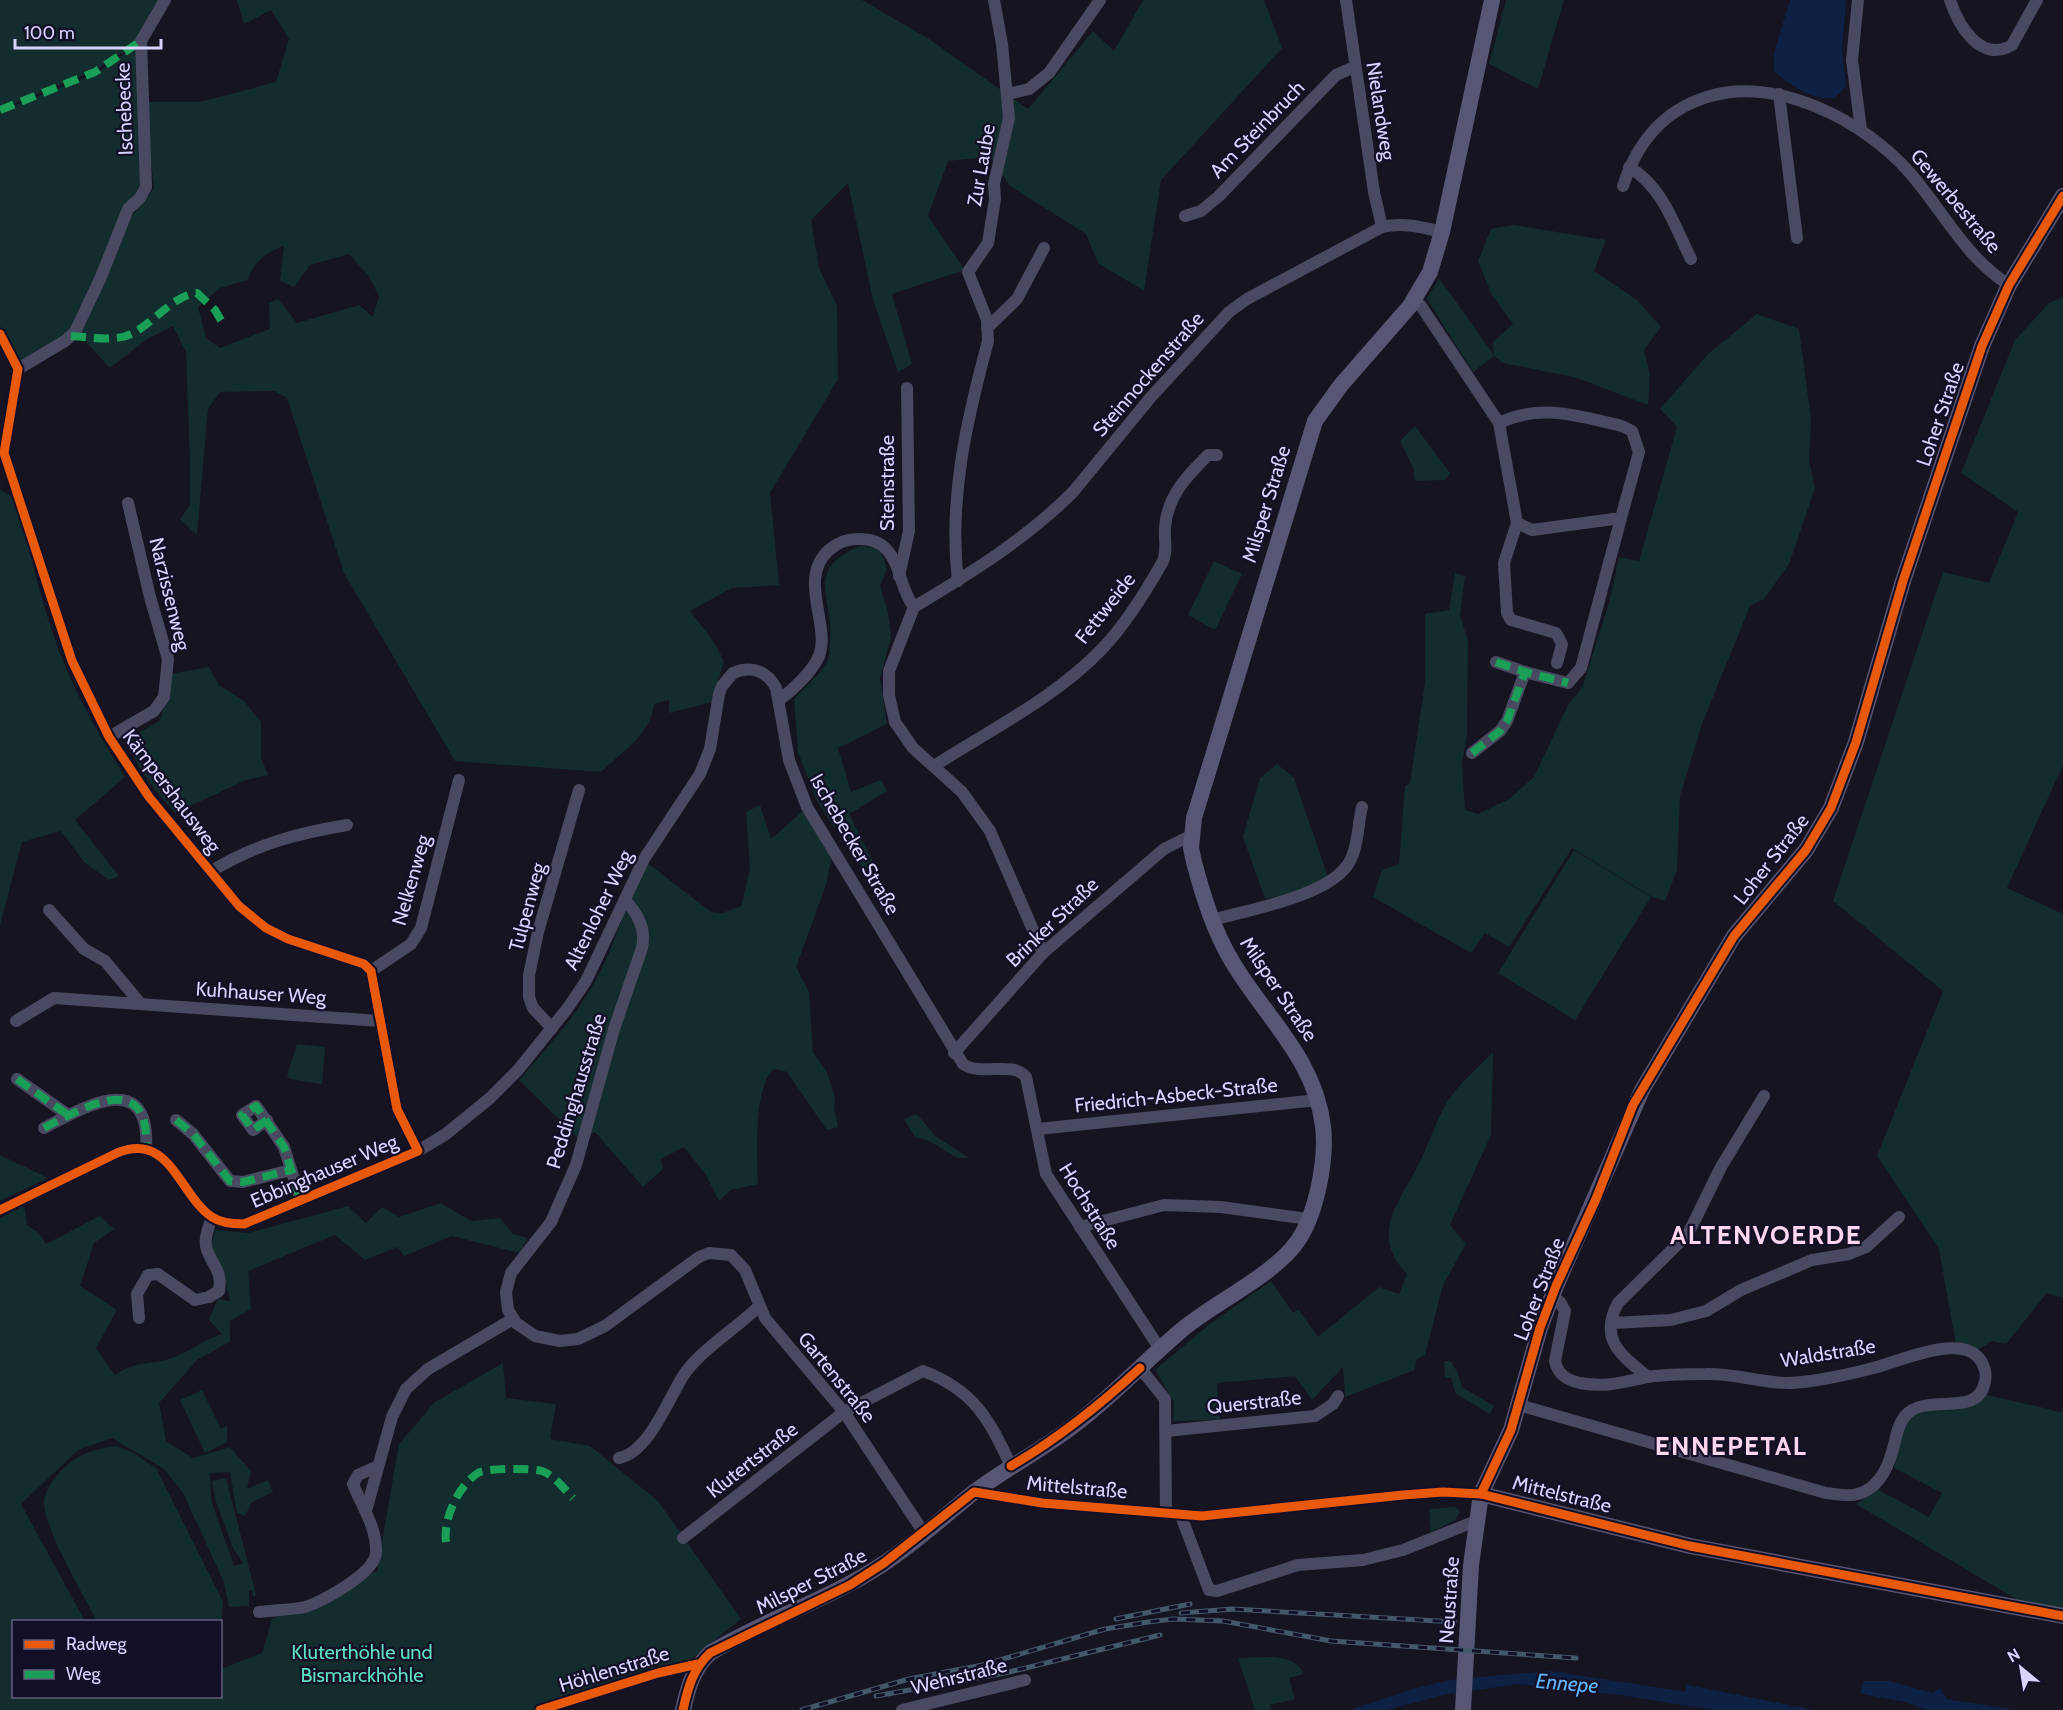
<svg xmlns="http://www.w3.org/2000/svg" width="2063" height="1710" font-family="Cabin,sans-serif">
	<rect width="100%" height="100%" fill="#161421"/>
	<g fill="#132c2d" fill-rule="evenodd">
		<path d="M0,0H163L140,41L94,71L3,108L0,104Z"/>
		<path d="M237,0H862L929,39L1028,109L1093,31L1114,51L1143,0H1264L1282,48L1161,180L1144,291L1098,263L1086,234L1010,186L990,157L948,161L928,216L965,270L892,294L912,364L898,372L873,300L848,183L811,220L819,268L837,306L838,379L770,493L779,585L732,588L690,611L714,642L724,661L712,702L669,713V700L654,704C651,734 622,752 601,772L455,761L344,573L287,398L274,391L220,392L208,409L197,535L180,519L190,505V464L186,352L173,326L147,339L110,368L76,331L132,216L154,189L145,102H200L276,82L289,39L271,10L244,24ZM284,246L280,281L294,287L310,265L349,254L368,275L379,296L373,317L359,305L297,323L278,299L269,303L270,329L220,348L206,338L198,307L220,288L248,280C253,262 267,252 284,246Z"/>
		<path d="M1506,0H1564L1538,89L1489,64Z"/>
		<path d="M139,44L144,179L73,330L20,362L0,328V111L95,74Z"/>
		<path d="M1513,225L1606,240L1594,271L1637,300L1661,327L1644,350L1650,374L1648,405L1574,377L1503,363L1494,356L1473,372L1427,299L1439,278L1494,355L1493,342L1513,324L1492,295L1478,261L1491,229Z"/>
		<path d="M2063,297V765L2007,888L2063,914V1298L2047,1293L2006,1344L1992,1341L1977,1350L1956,1345L1939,1249L1877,1156L1943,991L1833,901L1943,572L1989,583L2018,512L1961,473L2015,340L2049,303Z"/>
		<path d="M1757,314L1799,329L1811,419L1809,460L1815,488L1789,564L1764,599L1750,606L1702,724L1680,796L1677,870L1665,901L1652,897L1572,848L1509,947L1485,933L1471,953L1373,897L1382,870L1399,864L1405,786L1410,783L1425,683V614L1449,610L1455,573L1465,576L1460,615L1468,641L1467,735L1462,764L1465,810L1478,814L1509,799L1534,777L1568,705L1582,688L1609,603L1619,557L1639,561L1677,427L1660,409L1708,354Z"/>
		<path d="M1415,426L1450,473L1445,480L1415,481L1413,467L1400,441Z"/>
		<path d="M0,490L17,499C31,557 43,613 66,668C82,706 103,741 125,777L75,820L119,876L109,880L84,862L61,831L22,842L0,925Z"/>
		<path d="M860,546L880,549L887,569L880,586L888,612L891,638L880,678L887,724L838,748L851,792L881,780L887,791L849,814L887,890L876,896L841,823L834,827L816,799L798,752L794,699C804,688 820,675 827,662C830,657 829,649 830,643C835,600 802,570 860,546Z"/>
		<path d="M1214,561L1242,574L1215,630L1188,615Z"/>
		<path d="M209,667L219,685L244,701L261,722V758L268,775L246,780L175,813C158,793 130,765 130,737L160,721L170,674Z"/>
		<path d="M1277,764L1294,778L1328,877L1309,889L1265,899L1243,837L1260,778Z"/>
		<path d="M760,805L771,839L804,810L831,859L826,885L796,967L809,992L813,1053L826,1070L835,1098L834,1108L838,1127L827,1130L787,1072L774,1069C753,1087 757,1157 758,1184L731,1190L719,1201L706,1175L684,1147L661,1159L663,1169L643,1187L595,1132L578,1138L519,1080C545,1050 573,1020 593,985C616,946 626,902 645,861L711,912L722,913L741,906L750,869L746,812Z"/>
		<path d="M1574,850L1651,897L1575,1020L1498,973Z"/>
		<path d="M297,1044L325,1047L322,1084L290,1079L287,1076Z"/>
		<path d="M1493,1052L1491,1135L1450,1225L1466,1244L1443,1285L1425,1355L1416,1360L1415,1370L1345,1397L1343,1367L1312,1400L1295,1376L1217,1383L1220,1420L1173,1421L1174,1402L1155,1370L1211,1323L1271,1281L1293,1313L1299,1310L1318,1337L1379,1287L1399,1294L1407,1274C1371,1236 1396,1207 1415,1171C1427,1149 1434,1125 1446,1104C1457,1085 1478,1068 1493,1052Z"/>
		<path d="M917,1114L935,1136L969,1158H958L929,1141L915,1137L904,1119Z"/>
		<path d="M0,1155L48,1178L0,1201Z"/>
		<path d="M441,1203L471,1221L500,1218L513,1234L528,1238L519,1253L452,1236L404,1256L398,1247L365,1260L335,1235L248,1271L251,1309L230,1321V1342L198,1359L159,1403L166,1441L193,1458L230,1447L251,1471L247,1489L268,1480L273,1492L252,1502L245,1516L237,1513L230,1472L210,1473L211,1500L234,1566L243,1563L233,1548L215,1499L212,1481L226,1478L256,1595L253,1596L252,1590L249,1591V1606L229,1607L224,1582L183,1493L164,1469L112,1438L78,1450L21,1504L85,1621L14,1622V1696H220L221,1669L262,1653L272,1619L377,1571L399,1444L435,1402L503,1363L506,1398L556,1404L550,1439L590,1446L658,1501L741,1619L685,1664L539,1710H0V1218L24,1206L27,1225L39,1233L46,1244L100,1216L114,1229L94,1243L80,1286L117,1310L96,1348L115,1375C135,1361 148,1365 169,1359C186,1354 202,1340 222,1334L209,1320L218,1299L230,1301L223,1272L211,1245L215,1230L248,1233L348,1206L366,1223L382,1207L399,1217Z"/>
		<path d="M1444,1361H1450L1457,1371L1462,1387L1494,1406L1490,1414L1456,1394L1451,1378L1445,1377Z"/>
		<path d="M202,1390L221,1429L227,1426V1442L205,1453L180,1400Z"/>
		<path d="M1987,1395L2061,1412L2063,1407V1610L2026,1605L1856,1504L1877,1489L1929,1517L1942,1493L1894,1468L1902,1430L1909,1417L1923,1409L1970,1407Z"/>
		<path d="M116,1446L132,1452L156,1468L223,1602L221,1631L220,1622L97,1621C84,1596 42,1526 44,1500C46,1489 54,1477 63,1469C77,1455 96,1448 116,1446Z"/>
		<path d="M1456,1507L1460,1512L1455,1520L1431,1532L1429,1509Z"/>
		<path d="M1238,1658C1259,1658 1293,1651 1304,1674L1289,1678L1295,1699L1270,1705L1271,1710H1255Z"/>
	</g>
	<g fill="#0d2144">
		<path d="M1790,0H1846L1842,51L1846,86C1843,89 1839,94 1836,96C1817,105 1787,83 1774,71V53Z"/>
		<path d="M1551,1671L1686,1692L1687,1685L1814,1710H1714L1620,1695L1518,1684L1443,1695L1386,1710H1350L1416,1688L1456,1679Z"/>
		<path d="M1863,1681H1889L1932,1693L1941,1688L1946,1699L2016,1710H1926L1906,1702L1861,1694Z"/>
	</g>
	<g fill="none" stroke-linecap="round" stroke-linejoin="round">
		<g stroke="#4a4962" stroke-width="12">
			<path d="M1346,0L1374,192L1382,227"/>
			<path d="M1858,0L1852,60L1861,130"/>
			<path d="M1950,0C1958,25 1981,64 2012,45L2037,0"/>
			<path d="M1008,94L1029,89L1049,73L1100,0"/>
			<path d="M1779,94L1797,238"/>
			<path d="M1629,167C1663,187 1674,225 1691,259"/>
			<path d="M1623,186C1637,143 1662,111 1707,97C1776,75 1865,121 1910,173C1943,211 1965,257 2009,285"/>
			<path d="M1185,216L1201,211L1219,196L1336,75L1354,67"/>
			<path d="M1414,301L1421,306L1499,423L1517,523L1532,530L1621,518L1639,452L1632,431L1622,426C1579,416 1541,403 1499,423"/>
			<path d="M987,328L1017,299L1044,248"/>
			<path d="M0,334L18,369"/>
			<path d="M18,369L4,453L72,661L109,737L149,797L239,906L266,928L288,939L364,964L371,971L397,1109L418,1151"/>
			<path d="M18,369L65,341L75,332L101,277L128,209L140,198L146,187L141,41L165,0"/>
			<path d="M1517,523L1504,563L1507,613L1511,620L1556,633L1562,644L1557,663"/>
			<path d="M899,576L909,531L907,388"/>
			<path d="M958,581C948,500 967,419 988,341L987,320L968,272L988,243L995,199L994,184L1009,118L1002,44L994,0"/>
			<path d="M914,607C971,573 1026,539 1073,492L1151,397L1229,312L1247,299L1382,227C1403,222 1421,227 1442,232"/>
			<path d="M914,607L889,671V695L895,722L913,748L962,792L990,831L1043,953"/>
			<path d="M1496,662L1525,672"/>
			<path d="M779,700C793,690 812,672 819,656C831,625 797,579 829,550C837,543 847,539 858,539C869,539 880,541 887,550C901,565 900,589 914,607"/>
			<path d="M109,737L154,711L164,697L168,659L150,597L128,503"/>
			<path d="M1472,753L1500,731L1507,721L1525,672L1568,683L1581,668L1621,518"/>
			<path d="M934,766C990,730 1055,698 1102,649C1126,624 1145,593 1162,563C1168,553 1164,539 1165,528C1167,496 1187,476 1208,455H1217"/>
			<path d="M210,872C253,845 298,833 347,825"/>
			<path d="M625,900C638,914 646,928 642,948L614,1029L576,1165L551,1222L511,1273L506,1292L508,1310L516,1323L535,1336L560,1341L578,1339L605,1326L699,1257L709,1253L731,1255L745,1270L765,1318L844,1412L924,1533"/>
			<path d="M49,910L84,949L105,961L140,1003"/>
			<path d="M1212,920C1247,910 1332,896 1350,861C1358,846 1358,824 1362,807"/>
			<path d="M371,971L411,944L421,928L459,780"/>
			<path d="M16,1021L54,998L380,1021"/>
			<path d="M552,1028L533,1008L529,997V975L538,932L579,790"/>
			<path d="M954,1053L1043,953L1164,849L1192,835"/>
			<path d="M17,1079L68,1115"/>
			<path d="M176,1120L193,1134L230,1181L243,1182L291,1170"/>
			<path d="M267,1120L253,1130L242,1115L256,1106L284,1147L301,1201"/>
			<path d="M44,1128C86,1106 151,1068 146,1150"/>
			<path d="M1038,1129L1318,1100"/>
			<path d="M0,1210L117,1153C170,1131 179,1195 212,1217C221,1223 233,1224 244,1224L418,1151L446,1134L490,1098L518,1070L567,1009L586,981L644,859L700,774L710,749L719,694L722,686L733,673C751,665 767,671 776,688L789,760L807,807L963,1064C981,1077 1012,1060 1026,1077L1046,1174L1160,1349"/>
			<path d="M1080,1227L1164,1205L1221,1207L1308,1219"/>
			<path d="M139,1318L137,1294L148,1275L158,1274L195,1300L209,1297L219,1291C222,1269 214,1269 207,1250C203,1239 209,1227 212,1217"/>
			<path d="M1612,1323L1671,1320L1706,1311L1741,1290L1812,1260L1849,1254L1866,1247L1899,1217"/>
			<path d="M1140,1368L1165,1399L1166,1514"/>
			<path d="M1648,1377C1622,1356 1598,1340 1618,1303L1688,1234L1721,1167L1764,1096"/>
			<path d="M1519,1405L1826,1493C1836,1494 1849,1497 1858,1494C1882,1487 1890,1462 1895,1441C1897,1432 1899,1423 1905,1416C1926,1391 1979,1420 1985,1381C1987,1373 1984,1363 1977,1356C1956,1335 1898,1362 1873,1368C1851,1374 1809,1383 1788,1383C1761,1383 1734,1373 1706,1374C1688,1374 1666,1374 1647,1377C1622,1382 1607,1388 1580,1383C1567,1380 1558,1375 1555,1361L1565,1311L1560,1302L1552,1296"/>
			<path d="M1166,1431L1315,1416L1333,1404L1338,1396"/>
			<path d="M619,1458C648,1453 668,1400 683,1376C698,1352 737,1328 758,1307"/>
			<path d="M974,1492L1042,1503L1202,1516L1403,1495L1443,1492L1481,1494"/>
			<path d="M366,1511L392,1417L406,1389L428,1369L513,1319"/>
			<path d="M1181,1516L1209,1590L1217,1591L1298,1565L1363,1560L1403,1550L1476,1521"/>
			<path d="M683,1538L844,1412L923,1371C974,1390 989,1419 1011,1466"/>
			<path d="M259,1612C274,1610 291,1610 305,1607C322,1602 375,1573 376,1553C377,1527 362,1507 353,1484L358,1475L376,1467"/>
			<path d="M540,1710L658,1673L698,1664"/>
			<path d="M902,1710L1025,1680"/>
		</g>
		<g stroke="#575674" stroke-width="16">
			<path d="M1481,1494L1690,1546L2063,1616"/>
			<path d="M683,1710C688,1687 693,1669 710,1653C765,1619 829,1600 883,1564C915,1543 943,1517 973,1493C1006,1468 1044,1449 1077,1423C1115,1394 1147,1359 1184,1328C1216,1302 1269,1277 1294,1246C1316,1219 1327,1160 1323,1126C1315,1059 1266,1018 1233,963C1214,932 1203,896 1194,862L1191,848L1194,818L1315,421L1341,385L1410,306L1430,272L1442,232L1492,0"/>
			<path d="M1463,1710L1471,1565L1481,1494L1511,1430L1540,1328L1556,1286L1642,1090L1734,936L1806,850L1831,808L1856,742L1903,581L1982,346L2009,285L2063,196"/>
		</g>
		<defs>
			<g id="rail">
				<path d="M1181,1613L1233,1609L1455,1622"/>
				<path d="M1116,1619L1190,1604"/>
				<path d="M876,1696L1005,1673L1160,1635"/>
				<path d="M802,1710L909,1679L983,1665L1105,1629L1148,1622L1173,1619L1223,1621L1331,1641L1576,1658"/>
			</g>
		</defs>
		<use href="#rail" stroke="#43596b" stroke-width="5"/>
		<use href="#rail" stroke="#130f26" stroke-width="3" stroke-dasharray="9" stroke-linecap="butt"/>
		<g stroke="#1a9f57" stroke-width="8" stroke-dasharray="15 8" stroke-linecap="butt">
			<path d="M0,110L95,72L141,41"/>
			<path d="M71,336C88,337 115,342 131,334C153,324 173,295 197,293L215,310L222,322"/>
			<path d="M1496,662L1525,672"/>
			<path d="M1472,753L1500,731L1507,721L1525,672L1568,683"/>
			<path d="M17,1079L68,1115"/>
			<path d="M176,1120L193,1134L230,1181L243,1182L291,1170"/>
			<path d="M267,1120L253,1130L242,1115L256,1106L284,1147L301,1201"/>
			<path d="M44,1128C86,1106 151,1068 146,1150"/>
			<path d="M446,1542C443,1519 458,1486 478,1473C485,1468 533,1468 542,1471C554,1475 564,1489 573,1498"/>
		</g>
		<defs>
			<g id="cycleway">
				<path d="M0,334L18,369L4,453L72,661L109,737L149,797L239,906L266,928L288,939L364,964L371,971L397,1109L418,1151L244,1224C233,1224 221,1223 212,1217C179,1195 170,1131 117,1153L0,1210"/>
				<path d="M1011,1466C1059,1438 1100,1405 1140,1368"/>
				<path d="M1481,1494L1511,1430L1540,1328L1556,1286L1596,1199L1633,1105L1734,936L1806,850L1831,808L1856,742L1903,581L1982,346L2009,285L2063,196"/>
				<path d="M540,1710L658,1673L698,1664"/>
				<path d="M683,1710C688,1687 693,1669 710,1653L850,1585L884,1563L974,1492L1042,1503L1202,1516L1403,1495L1443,1492L1481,1494L1690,1546L2063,1616"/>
			</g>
		</defs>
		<use href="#cycleway" stroke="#130f26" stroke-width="13"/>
		<use href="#cycleway" stroke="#e8590c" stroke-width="9"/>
	</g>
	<g text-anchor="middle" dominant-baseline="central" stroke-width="4.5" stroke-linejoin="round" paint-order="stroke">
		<g font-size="20" fill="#d9d4ff" stroke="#130f26">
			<text transform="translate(124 109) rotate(-92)">Ischebecke</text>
			<text transform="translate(1381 111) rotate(81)">Nielandweg</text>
			<text transform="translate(1257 129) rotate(-46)">Am Steinbruch</text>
			<text transform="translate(981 165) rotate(-80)">Zur Laube</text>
			<text transform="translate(1956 201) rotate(50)">Gewerbestraße</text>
			<text transform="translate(1148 374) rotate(-49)">Steinnockenstraße</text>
			<text transform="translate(1940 414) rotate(-71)">Loher Straße</text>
			<text transform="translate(887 483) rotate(-90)">Steinstraße</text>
			<text transform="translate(1266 504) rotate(-73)">Milsper Straße</text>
			<text transform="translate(170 594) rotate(76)">Narzissenweg</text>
			<text transform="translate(1105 608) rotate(-52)">Fettweide</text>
			<text transform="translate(172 791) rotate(53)">Kämpershausweg</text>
			<text transform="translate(855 844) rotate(60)">Ischebecker Straße</text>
			<text transform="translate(1771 859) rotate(-52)">Loher Straße</text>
			<text transform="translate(411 880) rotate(-74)">Nelkenweg</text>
			<text transform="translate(527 907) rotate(-75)">Tulpenweg</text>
			<text transform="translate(598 910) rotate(-64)">Altenloher Weg</text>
			<text transform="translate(1052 922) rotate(-44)">Brinker Straße</text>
			<text transform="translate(1279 989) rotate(56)">Milsper Straße</text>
			<text transform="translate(261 993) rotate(4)">Kuhhauser Weg</text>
			<text transform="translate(576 1091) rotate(-73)">Peddinghausstraße</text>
			<text transform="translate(1176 1095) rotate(-6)">Friedrich-Asbeck-Straße</text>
			<text transform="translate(324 1171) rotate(-23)">Ebbinghauser Weg</text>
			<text transform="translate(1090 1206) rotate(58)">Hochstraße</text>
			<text transform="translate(1539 1289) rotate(-69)">Loher Straße</text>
			<text transform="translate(1828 1353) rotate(-9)">Waldstraße</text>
			<text transform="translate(837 1377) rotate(51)">Gartenstraße</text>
			<text transform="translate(1254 1402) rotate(-6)">Querstraße</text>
			<text transform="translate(752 1460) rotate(-38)">Klutertstraße</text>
			<text transform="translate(1077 1487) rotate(5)">Mittelstraße</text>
			<text transform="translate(1562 1494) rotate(14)">Mittelstraße</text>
			<text transform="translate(811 1581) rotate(-27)">Milsper Straße</text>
			<text transform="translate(1449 1600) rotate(-86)">Neustraße</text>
			<text transform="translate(614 1669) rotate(-17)">Höhlenstraße</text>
			<text transform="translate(959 1676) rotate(-14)">Wehrstraße</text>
		</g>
		<g font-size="20" fill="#5fe0c0" stroke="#130f26">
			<text x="362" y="1652">Kluterthöhle und<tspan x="362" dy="23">Bismarckhöhle</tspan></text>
		</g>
		<g font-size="21" font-style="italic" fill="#62b6ff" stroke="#130f26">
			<text transform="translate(1567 1683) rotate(5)">Ennepe</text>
		</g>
		<g font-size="26" font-weight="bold" letter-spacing="1.5" fill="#ffd6f0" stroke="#130f26">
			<text x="1766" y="1235">ALTENVOERDE</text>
			<text x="1731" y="1446">ENNEPETAL</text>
		</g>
	</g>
	<rect x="12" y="1620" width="210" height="78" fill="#130f26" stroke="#625e7d" stroke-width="1.5"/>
	<rect x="24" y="1640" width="30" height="9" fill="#e8590c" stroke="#625e7d" stroke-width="1.5"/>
	<text x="66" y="1650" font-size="18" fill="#d9d4ff">Radweg</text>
	<rect x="24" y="1670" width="30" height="9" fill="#1a9f57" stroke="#625e7d" stroke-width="1.5"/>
	<text x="66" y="1680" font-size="18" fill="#d9d4ff">Weg</text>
	<g transform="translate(2021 1668) rotate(330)" stroke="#130f26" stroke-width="4.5" paint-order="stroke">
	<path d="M0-4.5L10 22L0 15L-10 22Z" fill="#d9d4ff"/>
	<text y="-9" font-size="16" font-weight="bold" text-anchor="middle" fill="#d9d4ff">N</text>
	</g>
	<path d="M15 39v9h146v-9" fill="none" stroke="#d9d4ff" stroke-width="3"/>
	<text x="24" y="39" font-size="18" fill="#d9d4ff" stroke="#130f26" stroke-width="4.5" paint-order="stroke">100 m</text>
</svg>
